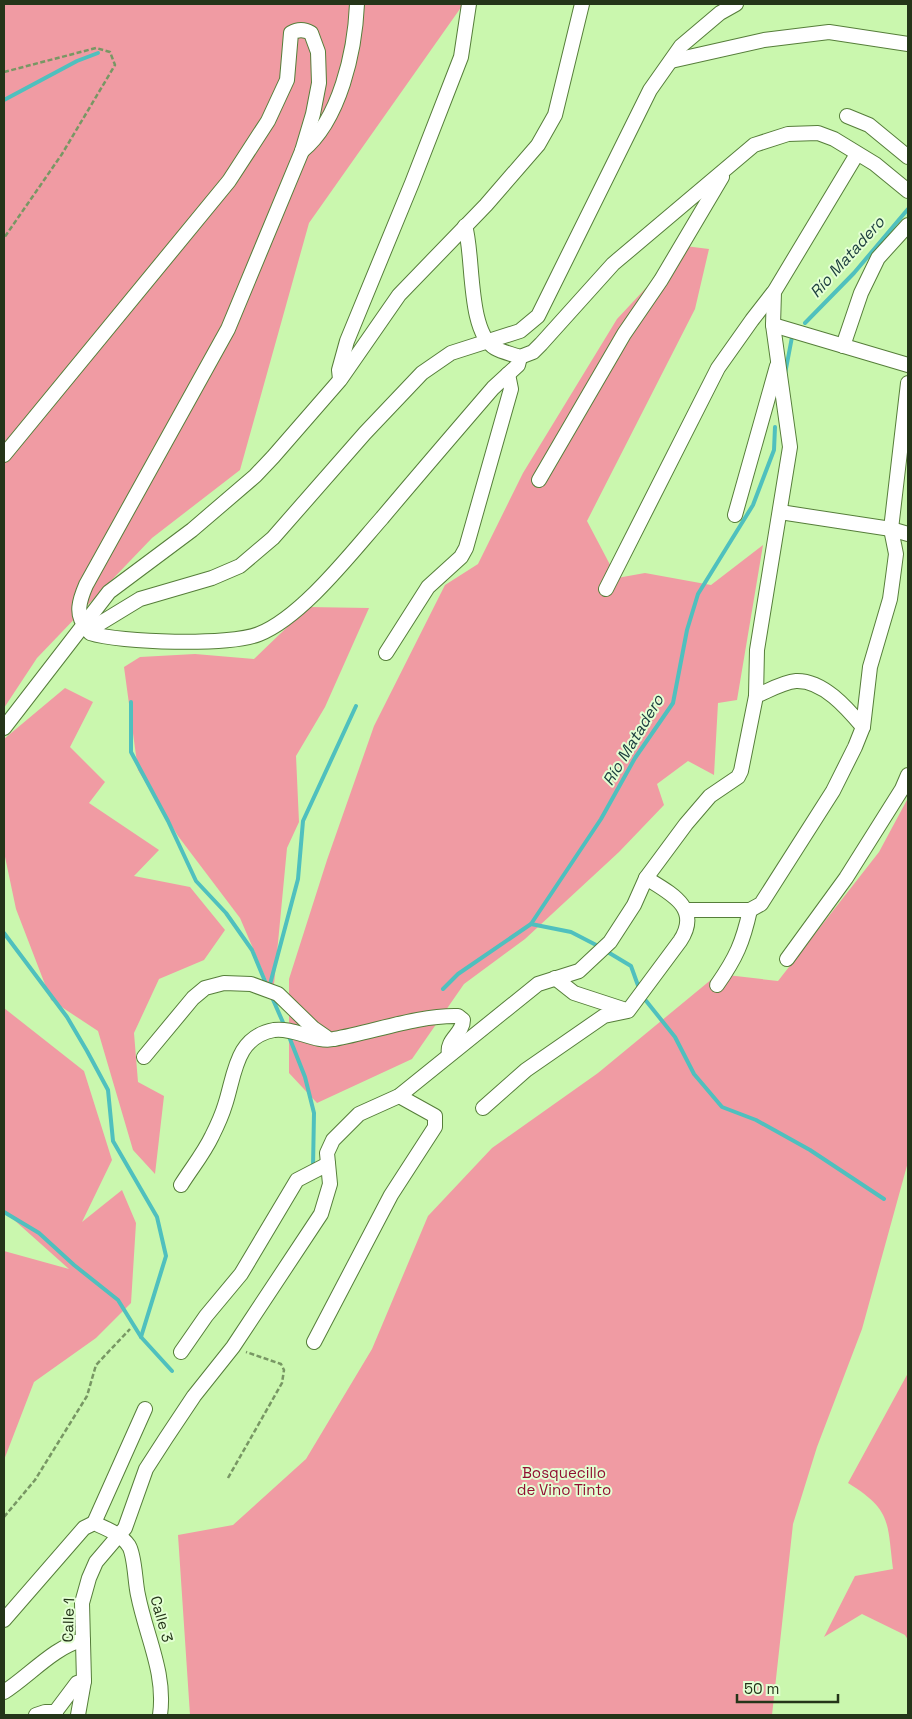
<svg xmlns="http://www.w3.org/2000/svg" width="912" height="1719" font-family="'Space Grotesk',sans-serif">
	<rect width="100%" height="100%" fill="#caf7ae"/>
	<g fill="#f09ba3">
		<path d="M4,4H461L462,6L309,223L240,470L152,538L37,658L4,708Z"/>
		<path d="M685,246L709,249L695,309L587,521L617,578L645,573L711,585L763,545L737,700L718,703L714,775L688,761L657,784L664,805L619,852L525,939L464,984L412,1059L317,1103L289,1073V979L327,860L374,726L445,585L478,564L523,473L617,319Z"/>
		<path d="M308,607L369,608L325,707L296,756L299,822L287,848L273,995L240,918L178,836L138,770L124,667L140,657L195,654L254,659Z"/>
		<path d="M65,688L93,702L70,747L105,782L89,803L159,850L134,876L190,887L225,930L204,960L159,979L134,1033L138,1082L164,1096L155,1174L133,1150L98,1031L51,1000L16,909L4,852V739Z"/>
		<path d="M908,798V1162L862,1329L817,1447L793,1524L772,1715H190L178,1535L233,1525L306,1459L372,1349L428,1216L492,1148L598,1073L718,974L778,981L879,852Z"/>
		<path d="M4,1008L84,1071L112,1160L82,1222L122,1190L136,1223L131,1303L96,1338L34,1382L4,1460V1251L69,1269L4,1211Z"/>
		<path d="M908,1373V1640L905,1635L862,1614L824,1637L855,1576L893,1569C887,1522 892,1510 848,1483Z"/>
	</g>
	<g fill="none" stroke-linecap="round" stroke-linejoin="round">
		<g stroke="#4fc0be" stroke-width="4">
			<path d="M4,100L77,61L98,53"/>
			<path d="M805,323L854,273L908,209"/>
			<path d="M785,374L792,337"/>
			<path d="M131,702V752L168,821L196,881L226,913L252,950L267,986"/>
			<path d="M531,924L571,932L600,947"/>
			<path d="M4,933L67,1017L87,1051L108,1090L113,1141L157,1217L166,1256L141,1337"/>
			<path d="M606,951L631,966L640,991"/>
			<path d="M269,988L298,879L303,821L356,706"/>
			<path d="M443,989L458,974L531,924L601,819L635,758L673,703L687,630L698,594L753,505L774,450L775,427"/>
			<path d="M271,995L285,1027"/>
			<path d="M643,997L675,1037L694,1074L722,1107L756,1120L810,1150L884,1199"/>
			<path d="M288,1034L305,1077L314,1113L313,1167"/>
			<path d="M4,1212L39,1233L74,1265L118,1300L141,1337L172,1371"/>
		</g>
		<defs>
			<g id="minor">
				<path d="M671,61L764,40L829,32L908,44"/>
				<path d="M847,116L869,125L908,157"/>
				<path d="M302,151C340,120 355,51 357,4"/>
				<path d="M465,226C474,254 467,332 495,348C502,352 512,354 520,357L533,352L541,344L613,264L754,145L788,134L818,133L834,139L875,164L908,191"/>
				<path d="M773,325L908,365"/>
				<path d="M843,346L861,293L878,258L908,225"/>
				<path d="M340,379L339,370L347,341L412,183L461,57L469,4"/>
				<path d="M4,455L229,181L268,121L287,80L291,33C298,29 304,29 311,33L318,52L319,83L313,114L302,151L228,329L86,585C80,599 74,615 87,628L94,627L140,599L212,578L240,566L273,538L365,433L422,373L451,353L520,331L538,316L650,90L681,46L720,13L736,4"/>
				<path d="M539,480L624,334L661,280L722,177"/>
				<path d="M780,512L891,529L908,534"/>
				<path d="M735,515L777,366"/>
				<path d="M606,589L718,368L752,320L773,293"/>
				<path d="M87,628L90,633C120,643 230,646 259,634C302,617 352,552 382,518C419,474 456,431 493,388L518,365L520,357"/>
				<path d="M386,653L428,587L461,557L466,548L511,389L508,374"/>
				<path d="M756,696C768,691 783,682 796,681C823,680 847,708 863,727"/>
				<path d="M4,728L109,592L192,530L255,476L273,457L340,380L399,295L486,205L538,145L555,115L582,4"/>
				<path d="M686,910H750L761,904L833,791L855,747L863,727L870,667L890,599L893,577L896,554L891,529L908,383"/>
				<path d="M787,959L846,878L902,789L908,775"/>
				<path d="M555,978L574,993L626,1010"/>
				<path d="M717,985C736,958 743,942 750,910"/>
				<path d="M144,1057L193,998L205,988L224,983L251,984L278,994L313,1028L326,1037"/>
				<path d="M483,1108L526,1070L604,1016L628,1011L680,941C702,908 670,893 646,878"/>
				<path d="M181,1185C191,1169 204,1153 212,1136C217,1126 222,1115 225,1105C235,1075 235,1037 274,1030C294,1027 315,1043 334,1039C374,1032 418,1015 458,1016L463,1020C463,1034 446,1039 449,1054"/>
				<path d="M314,1342L391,1195L435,1127V1116L399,1096"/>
				<path d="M181,1352L206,1316L241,1274L297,1180L328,1164"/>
				<path d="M94,1523L145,1409"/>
				<path d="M4,1620L84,1528L94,1523C107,1529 121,1534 129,1546C135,1556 135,1583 138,1595C146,1636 166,1673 160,1715"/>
				<path d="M4,1692C28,1677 55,1646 83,1640"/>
				<path d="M36,1715L45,1712H56"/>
				<path d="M53,1715L77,1683L84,1681"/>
				<path d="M78,1715L84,1681L82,1603L89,1578L96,1562L125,1528L146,1469L166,1438L194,1396L233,1347L321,1214L330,1184L327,1153L333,1140L359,1114L399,1096L538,984L579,971L610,942L634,905L646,878L686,824L710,796L738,777L741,771L756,696L757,650L790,447L773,325L774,292L857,154"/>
			</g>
		</defs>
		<use href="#minor" stroke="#567e3a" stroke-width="16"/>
		<g stroke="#789764" stroke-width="2.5" stroke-dasharray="5 2.5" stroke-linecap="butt">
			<path d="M4,72L96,48L110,52L115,65L62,154L4,238"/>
			<path d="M228,1478L282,1383L284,1370L281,1364L246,1352"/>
			<path d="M4,1517L35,1480L87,1396L96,1365L130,1329"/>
		</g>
		<use href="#minor" stroke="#fff" stroke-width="14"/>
	</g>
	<g text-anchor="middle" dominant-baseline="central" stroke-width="4" stroke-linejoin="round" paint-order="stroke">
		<g font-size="15" fill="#900f32" stroke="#e3ffd3">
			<text x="564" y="1472">Bosquecillo<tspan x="564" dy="17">de Vino Tinto</tspan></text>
		</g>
		<g font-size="15" fill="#243519" stroke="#e3ffd3">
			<text transform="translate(162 1619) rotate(74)">Calle 3</text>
			<text transform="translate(68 1620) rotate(-88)">Calle 1</text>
		</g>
		<g font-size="16" font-style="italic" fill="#1e4040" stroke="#e3ffd3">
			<text transform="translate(847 257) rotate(-48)">Río Matadero</text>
			<text transform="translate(633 740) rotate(-59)">Río Matadero</text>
		</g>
	</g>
	<rect width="912" height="1719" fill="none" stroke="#243519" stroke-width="10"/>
	<path d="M737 1694v8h101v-8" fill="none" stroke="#243519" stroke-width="2.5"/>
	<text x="744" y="1694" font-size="15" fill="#243519" stroke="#e3ffd3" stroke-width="4" paint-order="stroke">50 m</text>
</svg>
